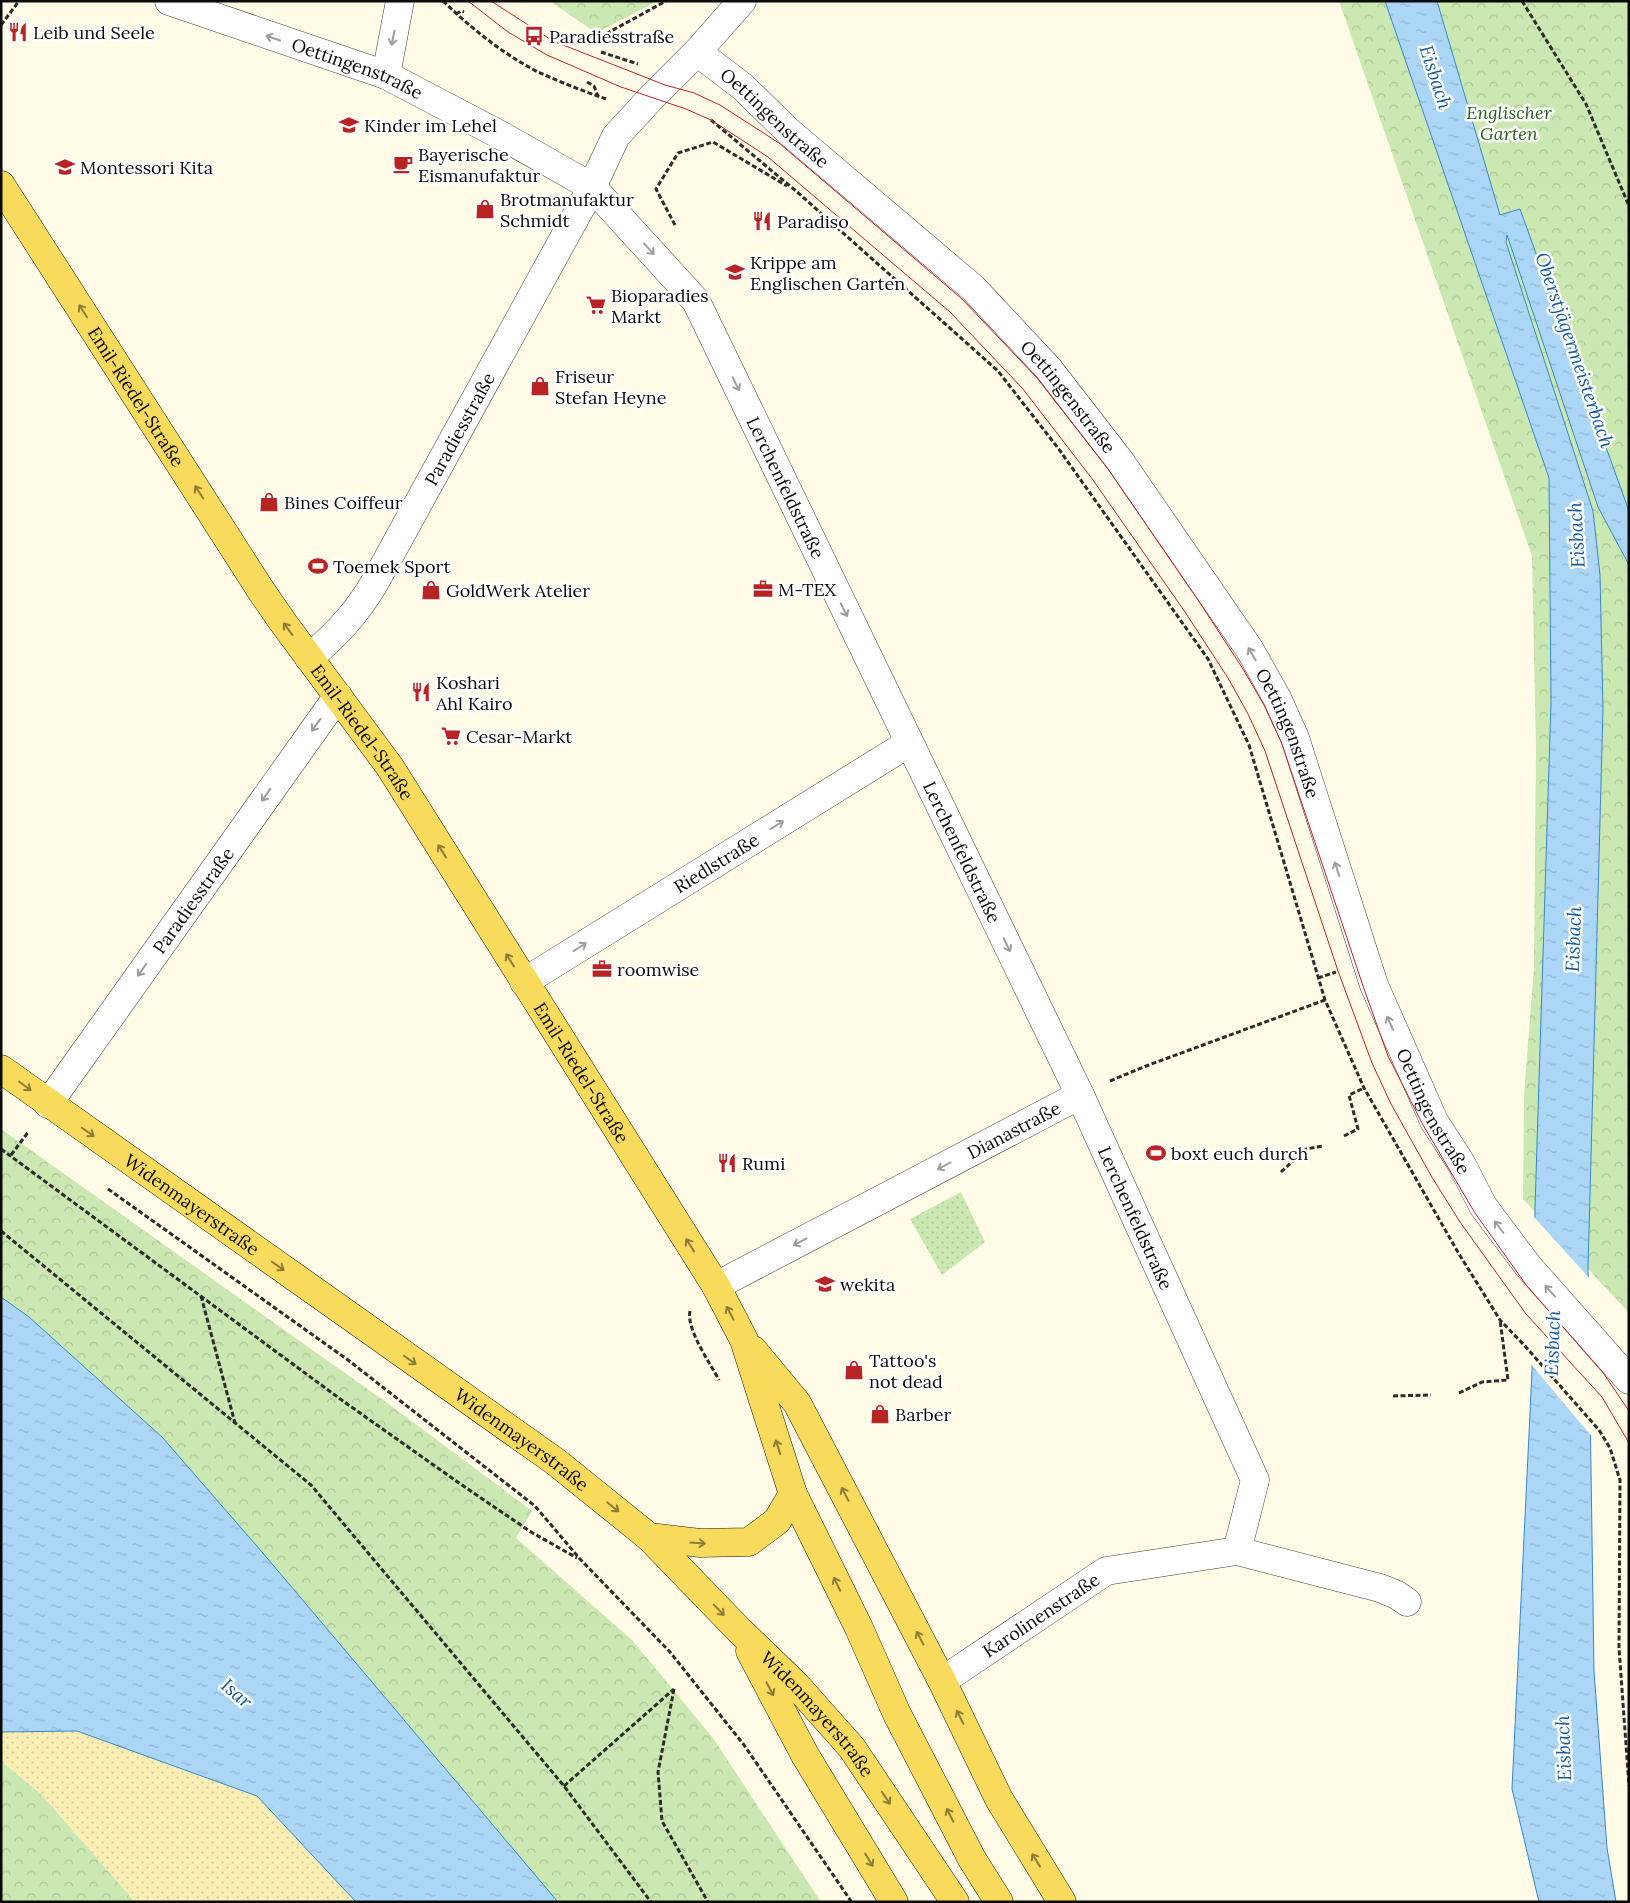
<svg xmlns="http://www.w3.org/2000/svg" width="1630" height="1903" font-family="Lora,serif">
	<defs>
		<pattern id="grass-dots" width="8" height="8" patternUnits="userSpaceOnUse" patternTransform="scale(1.25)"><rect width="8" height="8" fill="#cbe8b2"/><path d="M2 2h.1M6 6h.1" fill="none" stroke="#adc698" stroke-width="1.8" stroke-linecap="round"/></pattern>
		<pattern id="sand-dots" width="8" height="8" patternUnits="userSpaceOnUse" patternTransform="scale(1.25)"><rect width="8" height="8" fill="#faeeb4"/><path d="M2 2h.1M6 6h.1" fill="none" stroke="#d5cb99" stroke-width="1.8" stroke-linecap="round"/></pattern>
		<pattern id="park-crowns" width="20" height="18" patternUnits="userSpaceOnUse" patternTransform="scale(1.25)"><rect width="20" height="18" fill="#cbe8b2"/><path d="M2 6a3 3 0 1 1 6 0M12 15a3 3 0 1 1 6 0" fill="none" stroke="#adc698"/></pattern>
		<pattern id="water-ripples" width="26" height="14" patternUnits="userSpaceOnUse" patternTransform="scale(1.25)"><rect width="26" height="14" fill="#acd6f6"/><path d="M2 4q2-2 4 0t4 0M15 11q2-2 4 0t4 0" fill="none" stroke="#93b6d2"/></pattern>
	</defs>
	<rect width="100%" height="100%" fill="#fffbe7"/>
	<path fill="url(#grass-dots)" d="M961,1192L985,1242L942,1275L910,1219Z"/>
	<path fill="url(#sand-dots)" d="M77,1731L257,1796L356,1902H135L41,1794L1,1761V1732Z"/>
	<g fill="url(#park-crowns)">
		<path d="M550,1H658L596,33Z"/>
		<path d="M1339,1H1629V1313L1523,1199L1524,1095L1534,967L1536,751L1532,556Z"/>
		<path d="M1,1129L390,1405L532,1511L516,1538L632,1640L713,1738L821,1902H558L262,1552L162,1437L29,1317L1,1297Z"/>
		<path d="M1,1761L41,1794L135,1902H1Z"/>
	</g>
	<g fill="url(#water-ripples)" stroke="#3488cc">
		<path d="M1385,1H1437L1500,215L1520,209L1629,511V565L1598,507L1507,235L1506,242L1593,511L1600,575L1603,709L1588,1269L1594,1671L1607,1848L1616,1902H1539L1512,1789L1532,1371L1535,1208L1551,702L1549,478Z"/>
		<path d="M1,1297L29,1317L162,1437L262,1552L558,1902H356L257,1796L77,1731L1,1732Z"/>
	</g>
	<path fill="#fffbe7" d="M1533,1216L1591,1280L1593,1438L1530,1363Z"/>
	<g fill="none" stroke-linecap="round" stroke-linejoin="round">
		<defs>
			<g id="minor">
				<path id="s1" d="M169,1L386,75L504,137L592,187L696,301L1080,1095L1255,1480L1237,1551"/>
				<path id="s2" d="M697,52L743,87L788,131L973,288L1048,368L1120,461L1250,650L1277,698L1295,738L1374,985L1434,1121L1461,1163L1483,1206L1528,1266L1629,1380"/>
				<path d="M386,75L400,1"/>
				<path id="s3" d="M309,658C337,634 357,613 375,582L592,187L616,136L652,97L697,52L742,1"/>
				<path id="s4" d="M524,982L909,743"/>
				<path id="s5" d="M48,1104L338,696"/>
				<path id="s6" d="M716,1286L1080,1095"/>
				<path id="s7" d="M942,1681L1106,1571L1237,1551L1380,1588L1397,1595L1407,1602"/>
			</g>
			<g id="major">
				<path id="s8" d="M1,185L260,589L282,621L390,767L716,1286L744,1340L793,1494L859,1628L897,1714L972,1859L999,1902"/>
				<path id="s9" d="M1,1069L556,1462L649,1537L739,1630L797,1686L852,1748L955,1902"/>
				<path d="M753,1350L797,1403L942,1681L999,1799L1062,1902"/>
				<path d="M649,1537L700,1543L749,1542L777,1521L793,1494"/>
				<path d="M750,1651L805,1755L894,1902"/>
			</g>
		</defs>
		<use href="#minor" stroke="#3d3d3d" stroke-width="29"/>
		<use href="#major" stroke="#1b1b1b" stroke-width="29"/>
		<g stroke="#2c2c2c" stroke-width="3" stroke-dasharray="5 2.5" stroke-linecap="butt">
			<path d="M443,1C471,28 503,54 538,72C560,82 583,91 606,99"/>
			<path d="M1522,1L1586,104L1629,206"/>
			<path d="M456,14L461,11L464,12"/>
			<path d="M1,25L19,1"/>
			<path d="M593,41L666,1"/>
			<path d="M601,52L638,64"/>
			<path d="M587,82L594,86L598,96"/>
			<path d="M711,120L796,191L998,371L1058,448L1208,659L1249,745L1325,1000L1364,1088L1459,1254L1500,1320L1525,1346L1599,1430L1610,1448L1620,1480L1619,1648L1629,1786"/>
			<path d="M675,225L656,189L678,153L713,142L787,186"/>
			<path d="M1318,978L1336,972"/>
			<path d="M1110,1081L1146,1066L1325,1000"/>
			<path d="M1344,1136L1358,1129L1349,1095L1364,1088"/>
			<path d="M1,1149L343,1401L459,1483L531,1532L577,1558"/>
			<path d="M11,1155L29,1131"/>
			<path d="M1281,1172L1306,1149L1323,1146"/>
			<path d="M108,1189L348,1360L535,1506L580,1559L670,1652L744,1745L851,1901"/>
			<path d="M1,1231L311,1485L564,1786L651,1902"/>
			<path d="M201,1296L235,1423"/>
			<path d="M690,1311C686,1329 710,1363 719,1380"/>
			<path d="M1459,1393L1482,1382L1508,1380L1500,1320"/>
			<path d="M1393,1396L1431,1395"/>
			<path d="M674,1689L658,1772L662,1821L708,1902"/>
			<path d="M564,1786L674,1689"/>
		</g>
		<use href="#minor" stroke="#fff" stroke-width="28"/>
		<use href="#major" stroke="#f8da5d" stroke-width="28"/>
		<g stroke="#b82424" stroke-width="1">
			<path d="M468,1L508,32L547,55L621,87L686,109L711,120L768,157L950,312L1023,389L1093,480L1185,612L1228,678L1248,714L1265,751L1338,971L1372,1063L1391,1104L1433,1179L1460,1222L1526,1314L1602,1397L1629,1443"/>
			<path d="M491,1L553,41L665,85L694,93L720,105L779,143L962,299L1037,378L1108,469L1200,603L1243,669L1264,705L1282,744L1363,986L1388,1056L1423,1125L1475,1213L1527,1286L1604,1374L1629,1411"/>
		</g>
	</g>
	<defs><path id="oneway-shaft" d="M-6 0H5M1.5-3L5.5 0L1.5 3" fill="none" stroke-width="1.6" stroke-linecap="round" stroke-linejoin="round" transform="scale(1.25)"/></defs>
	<g stroke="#9d9d9d">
		<use href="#oneway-shaft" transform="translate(273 38) rotate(-161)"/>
		<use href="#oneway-shaft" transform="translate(393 38) rotate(101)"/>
		<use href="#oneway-shaft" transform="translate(649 249) rotate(48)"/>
		<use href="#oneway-shaft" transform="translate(736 384) rotate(64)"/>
		<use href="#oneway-shaft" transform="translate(844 610) rotate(64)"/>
		<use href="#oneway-shaft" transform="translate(1252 654) rotate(-120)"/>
		<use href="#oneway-shaft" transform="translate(316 725) rotate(126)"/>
		<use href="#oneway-shaft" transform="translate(266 795) rotate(125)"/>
		<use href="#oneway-shaft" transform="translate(777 825) rotate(-32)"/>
		<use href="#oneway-shaft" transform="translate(1337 869) rotate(-108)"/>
		<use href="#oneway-shaft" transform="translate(1007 945) rotate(64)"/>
		<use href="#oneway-shaft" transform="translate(580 947) rotate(-32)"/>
		<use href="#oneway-shaft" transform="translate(142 970) rotate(125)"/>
		<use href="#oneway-shaft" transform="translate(1390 1023) rotate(-114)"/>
		<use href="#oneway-shaft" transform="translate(944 1166) rotate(152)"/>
		<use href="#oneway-shaft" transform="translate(1499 1227) rotate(-127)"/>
		<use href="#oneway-shaft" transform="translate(800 1242) rotate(152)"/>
		<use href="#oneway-shaft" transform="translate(1550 1291) rotate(-132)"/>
	</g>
	<g stroke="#8d7c38">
		<use href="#oneway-shaft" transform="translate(83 311) rotate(-123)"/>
		<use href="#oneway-shaft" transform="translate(199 492) rotate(-123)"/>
		<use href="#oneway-shaft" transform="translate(288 629) rotate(-126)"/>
		<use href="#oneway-shaft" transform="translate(442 851) rotate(-122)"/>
		<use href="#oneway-shaft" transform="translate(510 960) rotate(-122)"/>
		<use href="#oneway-shaft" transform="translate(25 1086) rotate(37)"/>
		<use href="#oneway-shaft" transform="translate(88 1132) rotate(35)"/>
		<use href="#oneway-shaft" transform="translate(690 1245) rotate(-122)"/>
		<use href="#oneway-shaft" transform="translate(278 1266) rotate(35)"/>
		<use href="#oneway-shaft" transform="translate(730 1313) rotate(-118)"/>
		<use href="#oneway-shaft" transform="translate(410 1360) rotate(35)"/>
		<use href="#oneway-shaft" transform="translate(778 1447) rotate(-108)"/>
		<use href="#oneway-shaft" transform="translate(845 1494) rotate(-118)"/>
		<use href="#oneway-shaft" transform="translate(613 1507) rotate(39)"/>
		<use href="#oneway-shaft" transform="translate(698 1543) rotate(4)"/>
		<use href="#oneway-shaft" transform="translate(837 1584) rotate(-116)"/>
		<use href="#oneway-shaft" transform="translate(719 1610) rotate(46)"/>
		<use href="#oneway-shaft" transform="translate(920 1638) rotate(-118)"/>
		<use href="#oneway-shaft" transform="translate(770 1689) rotate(62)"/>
		<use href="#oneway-shaft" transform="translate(960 1717) rotate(-116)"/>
		<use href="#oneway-shaft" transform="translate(886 1798) rotate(56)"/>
		<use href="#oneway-shaft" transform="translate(950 1815) rotate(-117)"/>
		<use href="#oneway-shaft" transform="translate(869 1860) rotate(59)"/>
		<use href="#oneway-shaft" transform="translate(1036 1860) rotate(-122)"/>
	</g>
	<defs>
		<symbol id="restaurant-bare" viewBox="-9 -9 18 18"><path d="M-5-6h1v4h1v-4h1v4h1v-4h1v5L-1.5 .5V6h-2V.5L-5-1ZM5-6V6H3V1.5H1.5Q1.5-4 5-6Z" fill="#b82424" stroke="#fff" stroke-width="2.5" paint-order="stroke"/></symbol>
		<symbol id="bus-bare" viewBox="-9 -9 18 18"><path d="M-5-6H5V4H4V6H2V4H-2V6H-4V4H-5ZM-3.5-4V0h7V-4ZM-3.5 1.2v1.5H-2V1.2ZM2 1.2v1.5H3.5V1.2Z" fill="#b82424" stroke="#fff" stroke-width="2.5" paint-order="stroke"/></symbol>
		<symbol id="school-bare" viewBox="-9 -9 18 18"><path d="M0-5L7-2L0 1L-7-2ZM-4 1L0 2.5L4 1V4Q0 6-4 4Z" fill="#b82424" stroke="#fff" stroke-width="2.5" paint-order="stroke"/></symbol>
		<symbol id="cafe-bare" viewBox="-9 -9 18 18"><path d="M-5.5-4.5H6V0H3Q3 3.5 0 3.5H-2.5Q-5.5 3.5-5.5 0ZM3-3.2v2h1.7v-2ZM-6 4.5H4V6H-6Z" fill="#b82424" stroke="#fff" stroke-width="2.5" paint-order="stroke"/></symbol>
		<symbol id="shop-bare" viewBox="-9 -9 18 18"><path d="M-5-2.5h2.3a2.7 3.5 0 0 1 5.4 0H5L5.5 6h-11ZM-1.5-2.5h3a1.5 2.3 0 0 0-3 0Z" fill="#b82424" stroke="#fff" stroke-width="2.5" paint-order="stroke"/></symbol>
		<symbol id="supermarket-bare" viewBox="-9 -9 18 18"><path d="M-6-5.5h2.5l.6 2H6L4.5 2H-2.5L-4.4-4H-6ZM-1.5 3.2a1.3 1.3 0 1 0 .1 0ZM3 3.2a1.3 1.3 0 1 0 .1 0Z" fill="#b82424" stroke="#fff" stroke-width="2.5" paint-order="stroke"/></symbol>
		<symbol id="stadium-bare" viewBox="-9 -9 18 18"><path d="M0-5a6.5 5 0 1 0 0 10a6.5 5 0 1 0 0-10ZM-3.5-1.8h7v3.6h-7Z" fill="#b82424" stroke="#fff" stroke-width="2.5" paint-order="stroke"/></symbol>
		<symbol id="office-bare" viewBox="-9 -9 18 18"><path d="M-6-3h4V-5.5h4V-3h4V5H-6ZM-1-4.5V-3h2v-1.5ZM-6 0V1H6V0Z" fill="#b82424" stroke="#fff" stroke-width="2.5" paint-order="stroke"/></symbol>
	</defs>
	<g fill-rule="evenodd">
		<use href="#restaurant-bare" x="4" y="18" width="28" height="28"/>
		<use href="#bus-bare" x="520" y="22" width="28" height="28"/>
		<use href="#school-bare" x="335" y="111" width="28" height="28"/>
		<use href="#cafe-bare" x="389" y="150" width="28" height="28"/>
		<use href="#school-bare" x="51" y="153" width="28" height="28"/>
		<use href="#shop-bare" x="471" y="195" width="28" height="28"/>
		<use href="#restaurant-bare" x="748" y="207" width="28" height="28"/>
		<use href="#school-bare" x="721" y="258" width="28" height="28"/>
		<use href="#supermarket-bare" x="582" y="291" width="28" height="28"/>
		<use href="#shop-bare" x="526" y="372" width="28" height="28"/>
		<use href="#shop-bare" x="255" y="488" width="28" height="28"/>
		<use href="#stadium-bare" x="304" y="552" width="28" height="28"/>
		<use href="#office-bare" x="749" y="575" width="28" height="28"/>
		<use href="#shop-bare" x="417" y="576" width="28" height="28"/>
		<use href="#restaurant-bare" x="407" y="678" width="28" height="28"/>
		<use href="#supermarket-bare" x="437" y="722" width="28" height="28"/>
		<use href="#office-bare" x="588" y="955" width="28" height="28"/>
		<use href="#stadium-bare" x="1142" y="1139" width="28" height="28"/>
		<use href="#restaurant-bare" x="713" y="1149" width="28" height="28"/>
		<use href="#school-bare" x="811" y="1270" width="28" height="28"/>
		<use href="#shop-bare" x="840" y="1356" width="28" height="28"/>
		<use href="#shop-bare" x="866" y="1400" width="28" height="28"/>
	</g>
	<g text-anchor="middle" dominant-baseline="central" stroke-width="5" stroke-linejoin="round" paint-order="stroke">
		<g font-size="18" fill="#0a0a0a" stroke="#fff" text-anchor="start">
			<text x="33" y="32">Leib und Seele</text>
			<text x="549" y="36">Paradiesstraße</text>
			<text x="364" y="125">Kinder im Lehel</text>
			<text x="418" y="154">Bayerische<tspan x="418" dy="21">Eismanufaktur</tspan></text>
			<text x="80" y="167">Montessori Kita</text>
			<text x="500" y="199">Brotmanufaktur<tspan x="500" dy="21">Schmidt</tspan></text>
			<text x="777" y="221">Paradiso</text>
			<text x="750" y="262">Krippe am<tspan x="750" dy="21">Englischen Garten</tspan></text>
			<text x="611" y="295">Bioparadies<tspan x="611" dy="21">Markt</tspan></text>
			<text x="555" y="376">Friseur<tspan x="555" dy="21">Stefan Heyne</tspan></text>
			<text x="284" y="502">Bines Coiffeur</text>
			<text x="333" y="566">Toemek Sport</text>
			<text x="778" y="589">M-TEX</text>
			<text x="446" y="590">GoldWerk Atelier</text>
			<text x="436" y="682">Koshari<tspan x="436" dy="21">Ahl Kairo</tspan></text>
			<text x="466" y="736">Cesar-Markt</text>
			<text x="617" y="969">roomwise</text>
			<text x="1171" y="1153">boxt euch durch</text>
			<text x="742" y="1163">Rumi</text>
			<text x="840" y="1284">wekita</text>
			<text x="869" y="1360">Tattoo's<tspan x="869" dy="21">not dead</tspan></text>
			<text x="895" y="1414">Barber</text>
		</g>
		<g font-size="18" fill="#0a0a0a" stroke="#fff">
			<text stroke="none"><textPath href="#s1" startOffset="200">Oettingenstraße</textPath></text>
			<text stroke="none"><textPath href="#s2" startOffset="102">Oettingenstraße</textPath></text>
			<text stroke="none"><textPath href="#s8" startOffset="251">Emil-Riedel-Straße</textPath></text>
			<text stroke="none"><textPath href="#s2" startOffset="508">Oettingenstraße</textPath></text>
			<text stroke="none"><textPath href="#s3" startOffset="276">Paradiesstraße</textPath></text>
			<text stroke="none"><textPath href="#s1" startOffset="825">Lerchenfeldstraße</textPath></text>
			<text stroke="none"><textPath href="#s8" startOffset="656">Emil-Riedel-Straße</textPath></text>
			<text stroke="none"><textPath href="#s2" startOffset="912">Oettingenstraße</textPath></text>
			<text stroke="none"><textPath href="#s1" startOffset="1230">Lerchenfeldstraße</textPath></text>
			<text stroke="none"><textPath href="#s4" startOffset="226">Riedlstraße</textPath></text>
			<text stroke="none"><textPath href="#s5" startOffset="250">Paradiesstraße</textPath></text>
			<text stroke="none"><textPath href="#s8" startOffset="1061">Emil-Riedel-Straße</textPath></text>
			<text stroke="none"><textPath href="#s2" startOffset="1318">Oettingenstraße</textPath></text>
			<text stroke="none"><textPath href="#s6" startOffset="336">Dianastraße</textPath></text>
			<text stroke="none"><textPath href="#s9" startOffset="234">Widenmayerstraße</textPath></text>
			<text stroke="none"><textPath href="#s1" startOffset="1635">Lerchenfeldstraße</textPath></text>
			<text stroke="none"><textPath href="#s9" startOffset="639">Widenmayerstraße</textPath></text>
			<text stroke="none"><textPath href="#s7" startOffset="119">Karolinenstraße</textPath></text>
			<text stroke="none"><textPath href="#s9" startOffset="1044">Widenmayerstraße</textPath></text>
		</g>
		<g font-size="18" font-style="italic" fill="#27601c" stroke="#fff">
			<text x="1509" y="112">Englischer<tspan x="1509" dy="21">Garten</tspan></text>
		</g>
		<g font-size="19" font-style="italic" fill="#155999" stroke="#fff">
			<text transform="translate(1436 77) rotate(72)">Eisbach</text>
			<text transform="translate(1575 350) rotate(71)">Oberstjägermeisterbach</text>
			<text transform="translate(1576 535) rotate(-93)">Eisbach</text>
			<text transform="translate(1573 939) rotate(-88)">Eisbach</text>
			<text transform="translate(1552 1343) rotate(-88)">Eisbach</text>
			<text transform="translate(237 1693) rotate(41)">Isar</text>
			<text transform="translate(1563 1748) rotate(-92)">Eisbach</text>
		</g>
	</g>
	<rect width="1630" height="1903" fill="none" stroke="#0a0a0a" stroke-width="5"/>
</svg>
